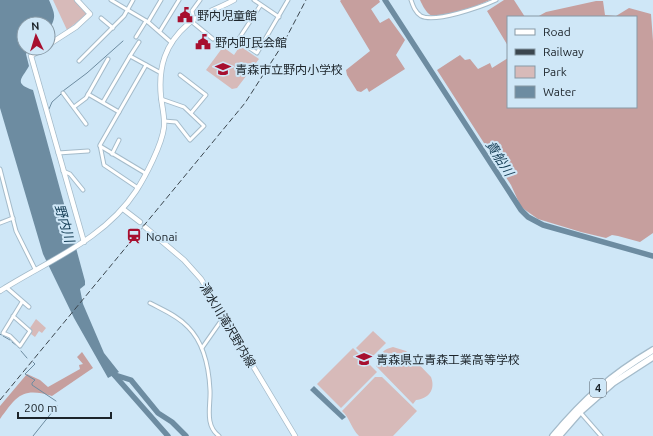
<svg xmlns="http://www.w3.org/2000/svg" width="653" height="436" font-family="Ubuntu,'Noto Sans JP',sans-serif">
	<rect width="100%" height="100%" fill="#cfe7f7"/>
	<g fill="#d7bab9">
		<path d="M53,0H74L87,12V14L67,30Z"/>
		<path d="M240,46L259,59L237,88L232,89L206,70L223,47L234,55Z"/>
		<path d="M36,319L46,328L42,333L39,331L35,337L31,334L32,331L30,328Z"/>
		<path d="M373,331L386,343L369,360L356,348Z"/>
		<path d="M393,347L406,351L431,377C436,390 428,399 416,400L413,404L376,366L380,363C378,354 384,349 393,347Z"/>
		<path d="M353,348L377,372L341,408L317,384Z"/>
		<path d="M375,377H382L417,411L393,436H359C351,428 350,418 342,411Z"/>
	</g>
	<g fill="#c69f9e">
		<path d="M341,0H379L380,2L371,9L380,23L389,18L405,40L396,55L405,69L369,92L367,88L361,92L357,91L347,75L346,70L370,51L340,1Z"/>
		<path d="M420,0H490C479,5 438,22 429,14C425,11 422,4 420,0Z"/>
		<path d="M504,0H514L525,17H508V46L487,11Z"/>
		<path d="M596,1H603L605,15L616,16L629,8L651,14L653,41V233L640,242L618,236L612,235L606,238L581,232L538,219L521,207L511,185L437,70L460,55L465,60L470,59L478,69L490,63L492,68L508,58V107H636V17H537L546,12Z"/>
		<path d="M82,352L93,368L52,396C22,387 17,396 0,419V406L27,374L40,380L48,387L80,369L79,365L83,364L77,357Z"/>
	</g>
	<g fill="#6d8ca1">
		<path d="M0,0H49C56,16 56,17 48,32V24H24V48H29L26,54L29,66C22,79 13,83 33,90L85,281V285L80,289L83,304L104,353L119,372L108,378L74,318L43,254L0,108Z"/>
		<path d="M314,386L346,417L342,420L310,390Z"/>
	</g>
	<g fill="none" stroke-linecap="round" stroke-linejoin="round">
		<g stroke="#6d8ca1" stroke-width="1">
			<path d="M63,91L87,73L123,41"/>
			<path d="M49,109L52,102L61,94"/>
			<path d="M0,334L1,335"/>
			<path d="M3,336L10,340"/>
			<path d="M12,342L16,345"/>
			<path d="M18,347L19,348"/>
			<path d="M21,351L27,358"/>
			<path d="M33,362L35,364L25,374L35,380L32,383V385L56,401"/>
			<path d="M33,436L57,406"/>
		</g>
		<g stroke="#6d8ca1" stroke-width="5.5">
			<path d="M385,0L521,210L528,217L543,225L653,256"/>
			<path d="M109,369L168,436"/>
			<path d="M115,375L131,380L158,413L172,422L186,436"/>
		</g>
		<defs>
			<g id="street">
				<path d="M111,0L148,22L172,43"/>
				<path d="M254,0L279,17"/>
				<path d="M411,0C413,6 415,12 421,16C435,23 481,7 496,0"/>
				<path d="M260,6L238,40L257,53L288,0"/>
				<path d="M101,18L113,28"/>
				<path d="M194,20L192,11L200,0"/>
				<path d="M191,21L213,39"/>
				<path d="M148,22L161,0"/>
				<path d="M160,31L179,0"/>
				<path d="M136,37L146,21"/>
				<path d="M130,56L139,42"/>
				<path d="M79,61L124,16L133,0"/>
				<path d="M180,75L206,95L191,113"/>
				<path d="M63,93L86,124"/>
				<path d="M88,94L119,112"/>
				<path d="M161,99L184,107L204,126L190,140L176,122L164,121"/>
				<path d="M103,102L130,56L161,73"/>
				<path d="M74,107L86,98L108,59"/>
				<path d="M100,146L145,173"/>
				<path d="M58,153L88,151"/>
				<path d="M112,154L119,140"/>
				<path d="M0,169L16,231L35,269"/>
				<path d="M63,171L70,174L83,190"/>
				<path d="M138,188L104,165L100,145L146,65"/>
				<path d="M0,223L13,218"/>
				<path d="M6,287L29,307"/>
				<path d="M150,303C163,310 178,316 188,327C204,343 209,369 210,390C211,405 204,425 219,436"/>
				<path d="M13,316L30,331L20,346L10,336L3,333L22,302"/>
				<path d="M202,348L223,318"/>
				<path d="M580,412L601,436"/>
			</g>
			<g id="secondary">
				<path d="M48,45L76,27L90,14L77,0"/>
				<path d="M43,48L31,56L84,242"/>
				<path d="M123,209L140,222"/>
				<path d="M145,227L184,260L201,279L295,436"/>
				<path d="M0,291C47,261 104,240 136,191C145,177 162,145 164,127C165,117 162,107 161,97C158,67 165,44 188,24C198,15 222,7 234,0"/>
			</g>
			<g id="highway">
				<path d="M553,436C584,399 611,375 653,350"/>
				<path d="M559,436L580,412L613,383L653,357"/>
			</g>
		</defs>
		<use href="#street" stroke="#a4bbca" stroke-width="5"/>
		<use href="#secondary" stroke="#a4bbca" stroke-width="6"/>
		<use href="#highway" stroke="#a4bbca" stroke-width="8"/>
		<use href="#street" stroke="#fff" stroke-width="3"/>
		<use href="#secondary" stroke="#fff" stroke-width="4.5"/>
		<use href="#highway" stroke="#fff" stroke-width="5.5"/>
		<path stroke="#3b464e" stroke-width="1" stroke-dasharray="6 3" stroke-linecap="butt" d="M0,400L245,103L283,44L306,0"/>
	</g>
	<defs>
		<symbol id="civic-bare" viewBox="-9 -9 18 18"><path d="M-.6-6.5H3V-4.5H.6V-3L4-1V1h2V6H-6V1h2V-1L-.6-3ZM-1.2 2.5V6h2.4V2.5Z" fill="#a70f2f" stroke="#cfe7f7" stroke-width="2.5" paint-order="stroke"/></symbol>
		<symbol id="school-bare" viewBox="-9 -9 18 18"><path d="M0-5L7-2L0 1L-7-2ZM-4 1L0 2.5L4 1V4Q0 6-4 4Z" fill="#a70f2f" stroke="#cfe7f7" stroke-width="2.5" paint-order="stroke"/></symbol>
		<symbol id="station-bare" viewBox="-9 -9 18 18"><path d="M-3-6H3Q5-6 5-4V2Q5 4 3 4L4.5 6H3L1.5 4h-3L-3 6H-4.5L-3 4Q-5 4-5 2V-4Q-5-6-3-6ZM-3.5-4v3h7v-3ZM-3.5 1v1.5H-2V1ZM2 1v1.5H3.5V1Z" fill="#a70f2f" stroke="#cfe7f7" stroke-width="2.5" paint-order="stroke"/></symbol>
	</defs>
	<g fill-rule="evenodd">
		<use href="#civic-bare" x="174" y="4" width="22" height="22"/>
		<use href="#civic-bare" x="192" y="31" width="22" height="22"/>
		<use href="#school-bare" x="212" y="58" width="22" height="22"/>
		<use href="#station-bare" x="123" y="225" width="22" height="22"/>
		<use href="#school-bare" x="353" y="348" width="22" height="22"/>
	</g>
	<g text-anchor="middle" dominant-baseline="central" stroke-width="4" stroke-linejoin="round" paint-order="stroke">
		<rect fill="#cfe7f7" stroke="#525e68" stroke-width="1" x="590" y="379" width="16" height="18" rx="3"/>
		<g font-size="11" font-weight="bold" fill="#1c242a">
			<text x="598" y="388">4</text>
		</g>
		<g font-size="12" fill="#1c242a" stroke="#cfe7f7" text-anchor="start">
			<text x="197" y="15">野内児童館</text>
			<text x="215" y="42">野内町民会館</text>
			<text x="235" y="69">青森市立野内小学校</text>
			<text x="146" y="236">Nonai</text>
			<text x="376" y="359">青森県立青森工業高等学校</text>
		</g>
		<g font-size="12" fill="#1c242a" stroke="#cfe7f7">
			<text transform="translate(228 325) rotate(59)">清水川滝沢野内線</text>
		</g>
		<g font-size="13" font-style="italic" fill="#113a52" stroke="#cfe7f7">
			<text transform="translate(500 158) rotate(57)">貴船川</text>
			<text transform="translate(65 223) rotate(74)">野内川</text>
		</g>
	</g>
	<rect x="507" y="16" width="130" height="92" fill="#cfe7f7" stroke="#8799a5"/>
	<rect x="515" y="29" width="20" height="6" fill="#ffffff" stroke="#8799a5"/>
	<text x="543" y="36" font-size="12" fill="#1c242a">Road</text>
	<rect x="515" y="49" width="20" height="6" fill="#3b464e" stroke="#8799a5"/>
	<text x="543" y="56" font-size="12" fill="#1c242a">Railway</text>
	<rect x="515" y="66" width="20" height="12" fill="#d7bab9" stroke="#8799a5"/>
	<text x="543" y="76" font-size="12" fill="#1c242a">Park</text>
	<rect x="515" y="86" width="20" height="12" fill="#6d8ca1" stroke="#8799a5"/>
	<text x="543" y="96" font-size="12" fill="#1c242a">Water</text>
	<g transform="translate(36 36) rotate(356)"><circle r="19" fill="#cfe7f7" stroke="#8799a5"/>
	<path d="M0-3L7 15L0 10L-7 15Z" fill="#a70f2f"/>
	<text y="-6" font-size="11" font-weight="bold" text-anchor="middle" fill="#1c242a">N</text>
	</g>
	<path d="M18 412v6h93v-6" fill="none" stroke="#1c242a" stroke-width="2"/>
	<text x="24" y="412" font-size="12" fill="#1c242a" stroke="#cfe7f7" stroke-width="3" paint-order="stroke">200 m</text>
</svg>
